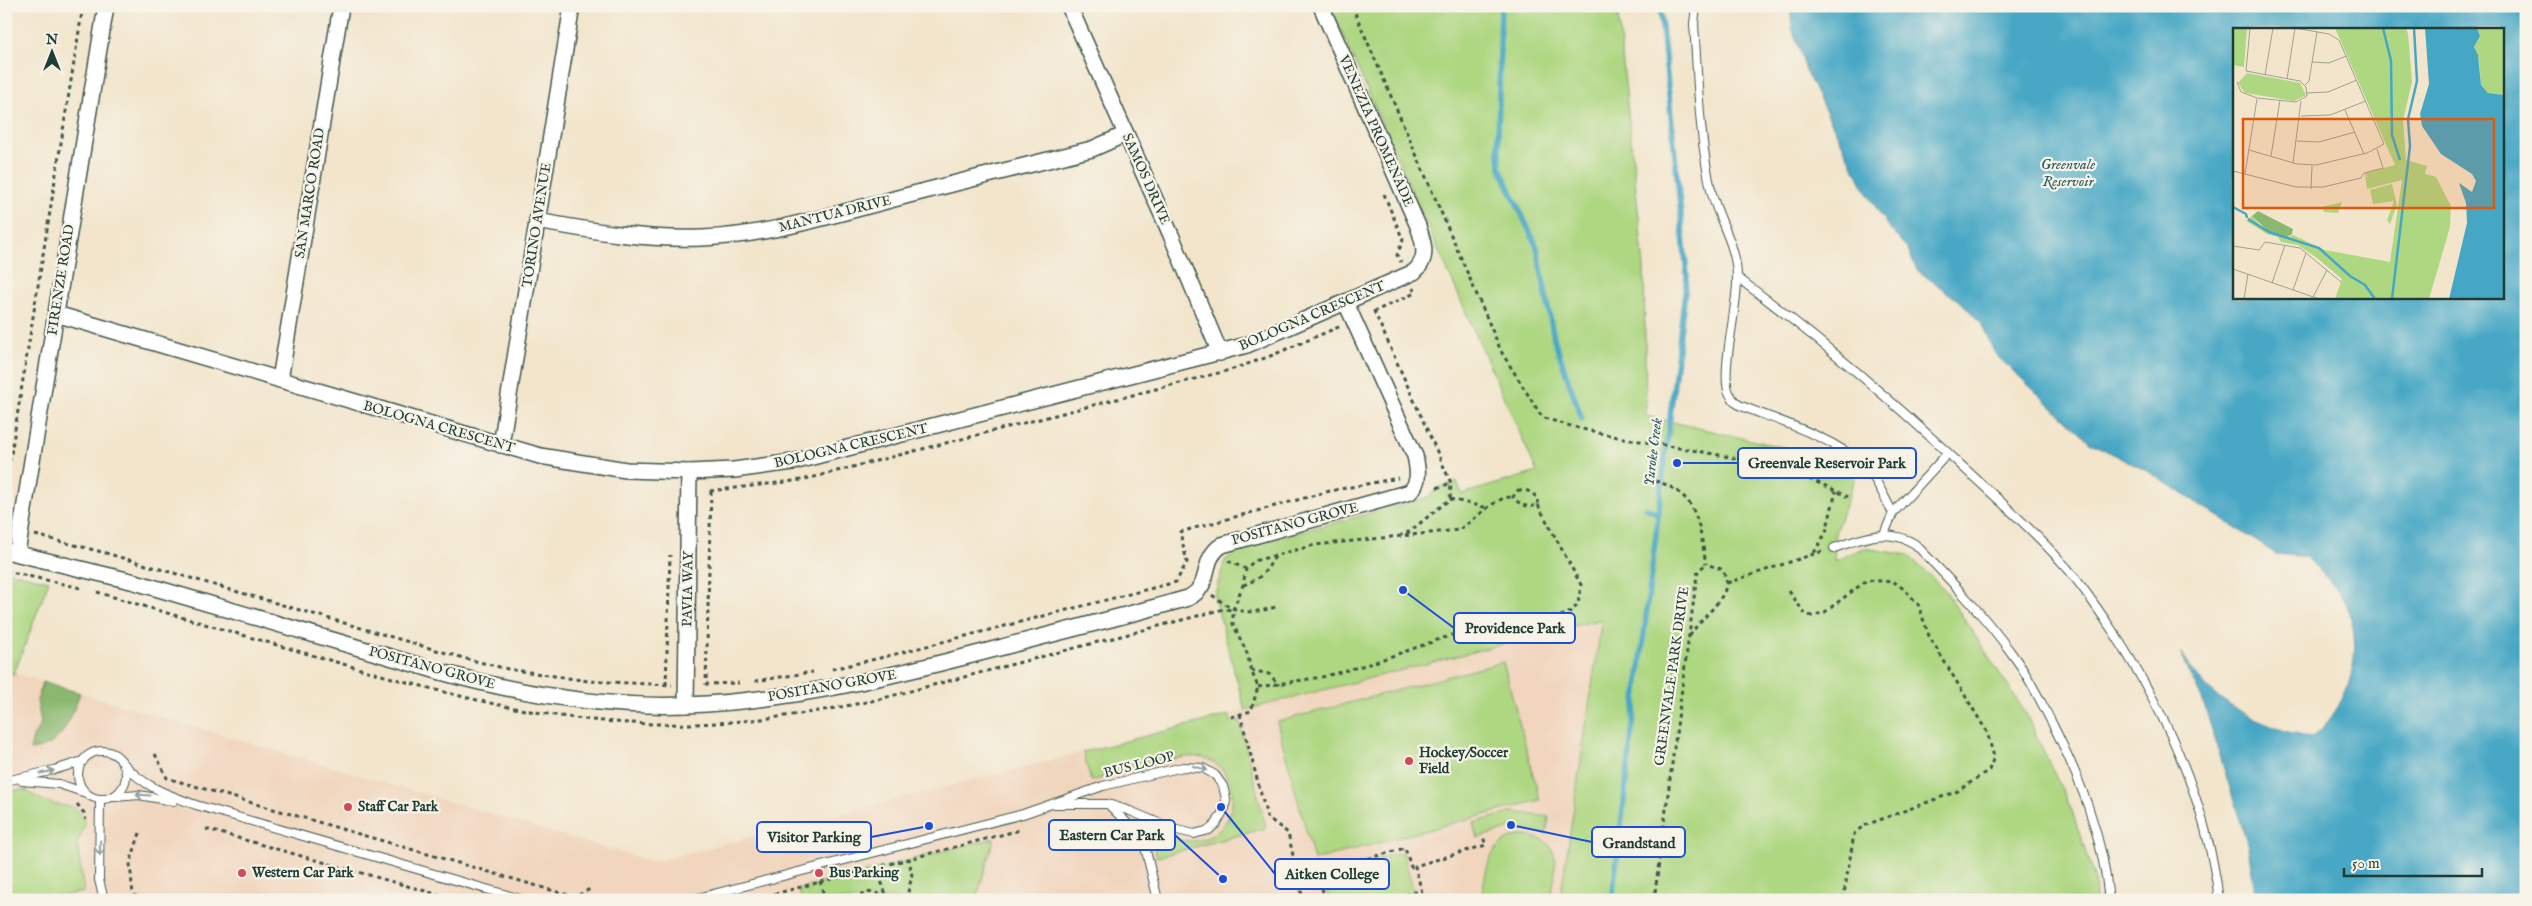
<svg xmlns="http://www.w3.org/2000/svg" width="2532" height="906" font-family="'IM FELL English',serif">
	<rect width="100%" height="100%" fill="#f7f3e8"/>
	<filter id="ink" filterUnits="userSpaceOnUse"><feTurbulence type="fractalNoise" baseFrequency=".02" numOctaves="2"/><feDisplacementMap in="SourceGraphic" scale="10" xChannelSelector="R" yChannelSelector="G"/><feConvolveMatrix kernelMatrix="1 2 1 2 8 2 1 2 1" color-interpolation-filters="sRGB"/></filter>
	<filter id="wash" filterUnits="userSpaceOnUse"><feTurbulence type="fractalNoise" baseFrequency=".0096" numOctaves="4" result="noise"/><feDisplacementMap in="SourceGraphic" scale="20" xChannelSelector="R" yChannelSelector="G"/><feGaussianBlur stdDeviation="1.12" result="paint"/><feColorMatrix in="noise" values="0 0 0 0 0 0 0 0 0 0 0 0 0 0 0 0 0 1.4 0 .05"/><feComposite in="paint" operator="in"/></filter>
	<g filter="url(#wash)">
		<rect width="100%" height="100%" fill="#f2e5cc"/>
		<path fill="#f1d5bd" d="M1603,619L1560,900H6V671L653,862Z"/>
		<g fill="#aed782" stroke="#668a5b">
			<path d="M1330,6H1617L1644,267L1646,416L1786,448L1855,478L1835,533L1834,561L1864,548L1908,555L1945,590L2025,712L2072,811L2095,880L2096,900H1560L1602,619L1245,710L1214,596L1225,560L1245,546L1421,500L1429,496L1437,488L1457,481L1462,494L1537,472Z"/>
			<path d="M6,571L49,581L14,674L6,672Z"/>
			<path d="M1503,662L1540,800L1314,860L1277,722Z"/>
			<path d="M1229,715L1231,722L1239,720L1266,828L1157,857L1151,838L1145,830L1148,829C1240,877 1257,765 1198,757C1177,754 1115,775 1091,781L1083,752Z"/>
			<path d="M24,790C32,794 41,801 50,803C69,809 76,800 85,824L77,844L84,892L54,897L53,900L6,895V791Z"/>
			<path d="M1513,812L1549,817L1546,834L1512,828L1477,838L1473,823Z"/>
			<path d="M1518,836C1564,834 1557,868 1550,900H1481C1487,871 1485,845 1518,836Z"/>
			<path d="M994,838L976,900H801L799,889Z"/>
			<path d="M1403,852L1414,892L1386,900H1329L1322,874Z"/>
		</g>
		<path fill="#8ab870" stroke="#547a52" d="M43,682L80,693C70,720 62,748 30,750L33,737L41,723L37,700Z"/>
		<path fill="#46a7c5" stroke="#32727c" fill-rule="evenodd" d="M1790,6H2526V900H2256L2248,846L2203,701L2180,652C2188,663 2196,676 2206,686C2233,713 2275,730 2312,738C2345,710 2363,662 2351,620C2349,614 2348,606 2345,601C2335,585 2319,571 2307,557L2276,554L2149,472L2091,443L1995,354L1981,323L1963,304L1917,270L1908,250L1887,225L1864,188L1807,74L1792,27ZM2234,29H2503V298H2234Z"/>
		<g fill="none" stroke-linecap="round" stroke-linejoin="round">
			<g stroke="#46a7c5" stroke-width="5.5">
				<path d="M1501,6L1498,137L1500,168L1537,247L1554,339L1582,419"/>
				<path d="M1646,508L1658,514"/>
				<path d="M1612,900L1687,275L1660,6"/>
			</g>
		</g>
	</g>
	<g filter="url(#ink)">
		<g fill="none" stroke-linecap="round" stroke-linejoin="round">
			<defs>
				<g id="service">
					<path d="M1696,6L1694,24C1698,80 1699,139 1712,194C1720,224 1738,247 1737,281C1737,309 1722,366 1728,390C1730,396 1734,401 1739,405C1778,421 1831,436 1862,464C1876,476 1884,497 1893,513"/>
					<path d="M1738,278C1811,332 1880,390 1947,452C1987,490 2030,526 2067,568C2083,587 2098,609 2112,630C2166,712 2207,802 2219,900"/>
					<path d="M1884,534L1893,513L1948,453"/>
					<path d="M1834,548C1863,538 1887,527 1915,544C1950,580 1986,617 2015,658C2029,677 2040,700 2051,721C2080,778 2103,836 2109,900"/>
					<circle cx="102" cy="775" r="24"/>
					<path d="M122,762C144,787 166,794 196,805L524,900"/>
					<path d="M6,781L54,770L83,761"/>
					<path d="M22,781L59,784L83,792"/>
					<path d="M115,797L139,795L173,801"/>
					<path d="M100,799L99,880L104,900"/>
					<path d="M1109,805L1138,834L1145,847L1158,900"/>
					<path d="M690,900L1023,814L1103,786L1183,767L1203,768L1215,775L1223,786L1226,799L1225,808L1216,824L1209,830L1194,834L1173,829L1130,811L1108,804H1052"/>
				</g>
				<g id="minor">
					<path d="M1069,6L1171,235L1220,353"/>
					<path d="M537,221C592,231 646,240 702,238C762,236 822,218 879,203C950,184 1021,167 1092,149L1126,134"/>
					<path d="M56,314L540,456L626,470L689,472L734,470L793,462L1247,345L1414,272C1429,259 1424,243 1418,226L1321,6"/>
					<path d="M280,380L341,6"/>
					<path d="M501,445L572,6"/>
					<path d="M6,551L135,582L441,672C521,694 604,708 687,705C794,701 896,675 999,648C1062,631 1126,616 1188,598C1214,585 1199,560 1222,545L1410,492C1420,482 1418,470 1415,456L1346,303"/>
					<path d="M17,553L106,6"/>
					<path d="M686,705L689,472"/>
				</g>
			</defs>
			<use href="#service" stroke="#3f564b" stroke-width="10"/>
			<use href="#minor" stroke="#3f564b" stroke-width="18"/>
			<g stroke="#3f564b" stroke-width="3" stroke-dasharray="4 4" stroke-linecap="butt">
				<path d="M1352,6L1502,353L1542,417C1642,452 1754,446 1848,497"/>
				<path d="M1384,194L1403,240L1397,255L1401,262"/>
				<path d="M1374,311L1451,483L1450,499L1409,532L1401,535"/>
				<path d="M1373,312L1415,293L1413,288"/>
				<path d="M1655,481C1699,493 1699,526 1706,564"/>
				<path d="M6,485L83,6"/>
				<path d="M1437,488L1451,483"/>
				<path d="M1518,490L1528,491L1537,497L1538,505C1527,508 1521,506 1513,497Z"/>
				<path d="M710,491L802,480L1230,370L1268,357L1341,326"/>
				<path d="M711,491L706,684L739,683"/>
				<path d="M1450,499L1488,508"/>
				<path d="M35,535L102,552L467,659L508,669L588,681L672,685"/>
				<path d="M1814,553L1826,532L1836,491"/>
				<path d="M1228,561L1246,569"/>
				<path d="M6,571L81,588"/>
				<path d="M1727,583L1823,551"/>
				<path d="M1243,585C1263,578 1265,572 1276,555"/>
				<path d="M1789,591L1805,614L1812,616L1825,612L1867,580L1894,582L1904,589L1918,604L1929,636L1987,732L1994,757L1989,770L1958,791L1863,826L1854,834L1843,900"/>
				<path d="M97,592C176,616 256,639 336,662C444,693 543,722 657,724C731,726 804,715 876,700L1224,609L1233,610"/>
				<path d="M1212,595C1237,614 1247,615 1276,607"/>
				<path d="M1690,636C1699,617 1741,592 1721,569L1706,564"/>
				<path d="M832,669L880,658L1176,582L1187,562L1180,532L1330,491L1398,478"/>
				<path d="M1251,670L1269,674L1279,685"/>
				<path d="M755,681L813,672"/>
				<path d="M666,685L670,555"/>
				<path d="M1258,687L1322,677L1369,664L1452,635L1552,620L1572,611L1578,604L1581,585L1538,505"/>
				<path d="M1240,714L1267,817L1288,833L1303,900"/>
				<path d="M1231,717L1251,711L1258,687L1251,670L1247,653L1233,624V610L1243,585L1246,569L1254,561L1315,545L1458,530C1474,522 1496,495 1513,497"/>
				<path d="M155,754L167,778L575,897L592,888"/>
				<path d="M77,804L84,813L86,820"/>
				<path d="M206,829L457,900"/>
				<path d="M140,833L130,863L133,895L149,900"/>
				<path d="M876,867L888,900"/>
				<path d="M820,881L825,900"/>
				<path d="M751,900L1020,830"/>
				<path d="M854,900C864,890 874,891 886,897"/>
				<path d="M906,900L912,876L909,858"/>
				<path d="M1325,900L1318,873L1405,848L1411,867L1415,866"/>
				<path d="M1390,900L1422,890"/>
				<path d="M1424,900L1415,866L1486,845L1483,837"/>
				<path d="M1654,900L1697,575L1699,570L1706,564"/>
			</g>
			<use href="#service" stroke="#fff" stroke-width="8"/>
			<use href="#minor" stroke="#fff" stroke-width="15"/>
		</g>
		<defs><path id="oneway-shaft" d="M-6 0H5M1.5-3L5.5 0L1.5 3" fill="none" stroke-width="1.6" stroke-linecap="round" stroke-linejoin="round" transform="scale(1.25)"/></defs>
		<g stroke="#8f9e9a">
			<use href="#oneway-shaft" transform="translate(1200 768) rotate(16)"/>
			<use href="#oneway-shaft" transform="translate(47 772) rotate(-12)"/>
			<use href="#oneway-shaft" transform="translate(143 795) rotate(-176)"/>
			<use href="#oneway-shaft" transform="translate(100 848) rotate(92)"/>
		</g>
	</g>
	<g fill="#d1495b" stroke="#f7f3e8" stroke-width="2">
		<circle cx="1409" cy="761" r="5"/>
		<circle cx="348" cy="807" r="5"/>
		<circle cx="242" cy="873" r="5"/>
		<circle cx="819" cy="873" r="5"/>
	</g>
	<g text-anchor="middle" dominant-baseline="central" stroke-width="4.5" stroke-linejoin="round" paint-order="stroke">
		<g font-size="14" fill="#1f3d34" stroke="#f7f3e8">
			<text transform="translate(1376 131) rotate(66)">VENEZIA PROMENADE</text>
			<text transform="translate(1146 179) rotate(66)">SAMOS DRIVE</text>
			<text transform="translate(310 193) rotate(-81)">SAN MARCO ROAD</text>
			<text transform="translate(835 214) rotate(-14)">MANTUA DRIVE</text>
			<text transform="translate(537 225) rotate(-81)">TORINO AVENUE</text>
			<text transform="translate(61 280) rotate(-81)">FIRENZE ROAD</text>
			<text transform="translate(1312 316) rotate(-23)">BOLOGNA CRESCENT</text>
			<text transform="translate(439 427) rotate(16)">BOLOGNA CRESCENT</text>
			<text transform="translate(851 446) rotate(-13)">BOLOGNA CRESCENT</text>
			<text transform="translate(1295 524) rotate(-15)">POSITANO GROVE</text>
			<text transform="translate(688 589) rotate(-89)">PAVIA WAY</text>
			<text transform="translate(432 668) rotate(15)">POSITANO GROVE</text>
			<text transform="translate(1672 676) rotate(-82)">GREENVALE PARK DRIVE</text>
			<text transform="translate(832 686) rotate(-10)">POSITANO GROVE</text>
			<text transform="translate(1139 765) rotate(-14)">BUS LOOP</text>
		</g>
		<g font-size="14" font-weight="bold" fill="#1f3d34" stroke="#f7f3e8" text-anchor="start">
			<text x="1419" y="753">Hockey/Soccer<tspan x="1419" dy="16">Field</tspan></text>
			<text x="358" y="807">Staff Car Park</text>
			<text x="252" y="873">Western Car Park</text>
			<text x="829" y="873">Bus Parking</text>
		</g>
		<g font-size="15" font-style="italic" fill="#2b5d60" stroke="#f7f3e8">
			<text x="2068" y="164">Greenvale<tspan x="2068" dy="17">Reservoir</tspan></text>
			<text transform="translate(1653 452) rotate(-83)">Yuroke Creek</text>
		</g>
	</g>
	<g transform="translate(2233 28)">
		<rect width="271" height="271" fill="#f2e5cc"/>
		<path d="M0,0H14L11,39L0,37ZM102,0H173L175,6L179,54L170,92L173,132L194,138L192,146L203,149L218,178L217,199L196,271H102L109,251L84,230L65,217L48,214L45,209L34,206L13,193L19,188L29,199L52,210L60,207L92,222L157,234L169,152L134,161L132,145L162,137ZM244,0H271V67L255,65L248,57L246,32L241,19L247,8ZM14,45L67,55L73,67L61,73L12,65L5,55ZM159,156L164,177L157,196L154,192L161,173L140,176L137,162ZM109,174L105,185L91,184L89,179Z" fill="#aed782"/>
		<path d="M25,183L60,201L59,206L52,210L36,204L19,188Z" fill="#8ab870"/>
		<path d="M192,0H244L247,8L241,19L245,27L248,57L255,65L271,67V271H216L234,195L233,175L226,155L239,164L243,153L239,146L208,126L189,98L187,86L196,56Z" fill="#46a7c5"/>
		<path fill="none" stroke="#46a7c5" stroke-width="2.5" d="M150,0L158,33L159,107L167,132M0,179L13,186L14,190M15,191L36,204L86,220L117,248L132,257L142,271M159,271L177,118L175,91L184,53L181,0"/>
		<path fill="none" stroke="#9ea28f" stroke-width="1" d="M79,34L96,35L113,28M13,43L17,0M32,47L40,0M54,51L62,0M4,54L8,64L24,70L63,74L74,68L73,59L67,53L13,43M72,57L76,53L84,4M74,65L95,64L124,52M112,82L131,126M68,88L97,87L133,73M64,113L86,114L122,104M16,122L64,136L83,137L134,125L151,116L106,12L96,6L62,0M38,128L47,72M60,135L68,73M0,143L63,159H90L128,150L131,145L150,140L144,121M12,146L24,71M78,161L79,138M0,218L26,222L32,214L67,220L108,254M0,241L86,271M39,255L52,217M60,262L73,225M80,269L94,242M11,271L15,246"/>
		<path fill="#de580e" fill-opacity="0.15" stroke="#de580e" stroke-width="2.5" d="M10,91H261V180H10Z"/>
		<rect width="271" height="271" fill="none" stroke="#1f3d34" stroke-width="2.5"/>
	</g>
	<path fill="none" stroke="#1d4ed8" stroke-width="2" d="M1677 463L1738 463M1403 590L1454 628M1223 879L1175 835M929 826L871 837M1511 825L1592 842M1221 807L1275 874"/>
	<g fill="#1d4ed8" stroke="#f7f3e8" stroke-width="2">
		<circle cx="1677" cy="463" r="5"/>
		<circle cx="1403" cy="590" r="5"/>
		<circle cx="1223" cy="879" r="5"/>
		<circle cx="929" cy="826" r="5"/>
		<circle cx="1511" cy="825" r="5"/>
		<circle cx="1221" cy="807" r="5"/>
	</g>
	<g fill="#f7f3e8" stroke="#1d4ed8" stroke-width="2">
		<rect x="1738" y="448" width="178" height="30" rx="5"/>
		<rect x="1454" y="613" width="121" height="30" rx="5"/>
		<rect x="1049" y="820" width="126" height="30" rx="5"/>
		<rect x="757" y="822" width="114" height="30" rx="5"/>
		<rect x="1592" y="827" width="93" height="30" rx="5"/>
		<rect x="1275" y="859" width="114" height="30" rx="5"/>
	</g>
	<g font-size="15" text-anchor="middle" font-weight="bold" fill="#1f3d34">
		<text x="1827" y="468">Greenvale Reservoir Park</text>
		<text x="1515" y="633">Providence Park</text>
		<text x="1112" y="840">Eastern Car Park</text>
		<text x="814" y="842">Visitor Parking</text>
		<text x="1639" y="848">Grandstand</text>
		<text x="1332" y="879">Aitken College</text>
	</g>
	<rect width="2532" height="906" fill="none" stroke="#f7f3e8" stroke-width="25"/>
	<g transform="translate(52 52)" stroke="#f7f3e8" stroke-width="4" paint-order="stroke">
	<path d="M0-4L9 19L0 12L-9 19Z" fill="#1f3d34"/>
	<text y="-8" font-size="14" font-weight="bold" text-anchor="middle" fill="#1f3d34">N</text>
	</g>
	<path d="M2344 868v8h138v-8" fill="none" stroke="#1f3d34" stroke-width="2.5"/>
	<text x="2352" y="868" font-size="15" fill="#1f3d34" stroke="#f7f3e8" stroke-width="4" paint-order="stroke">50 m</text>
</svg>
